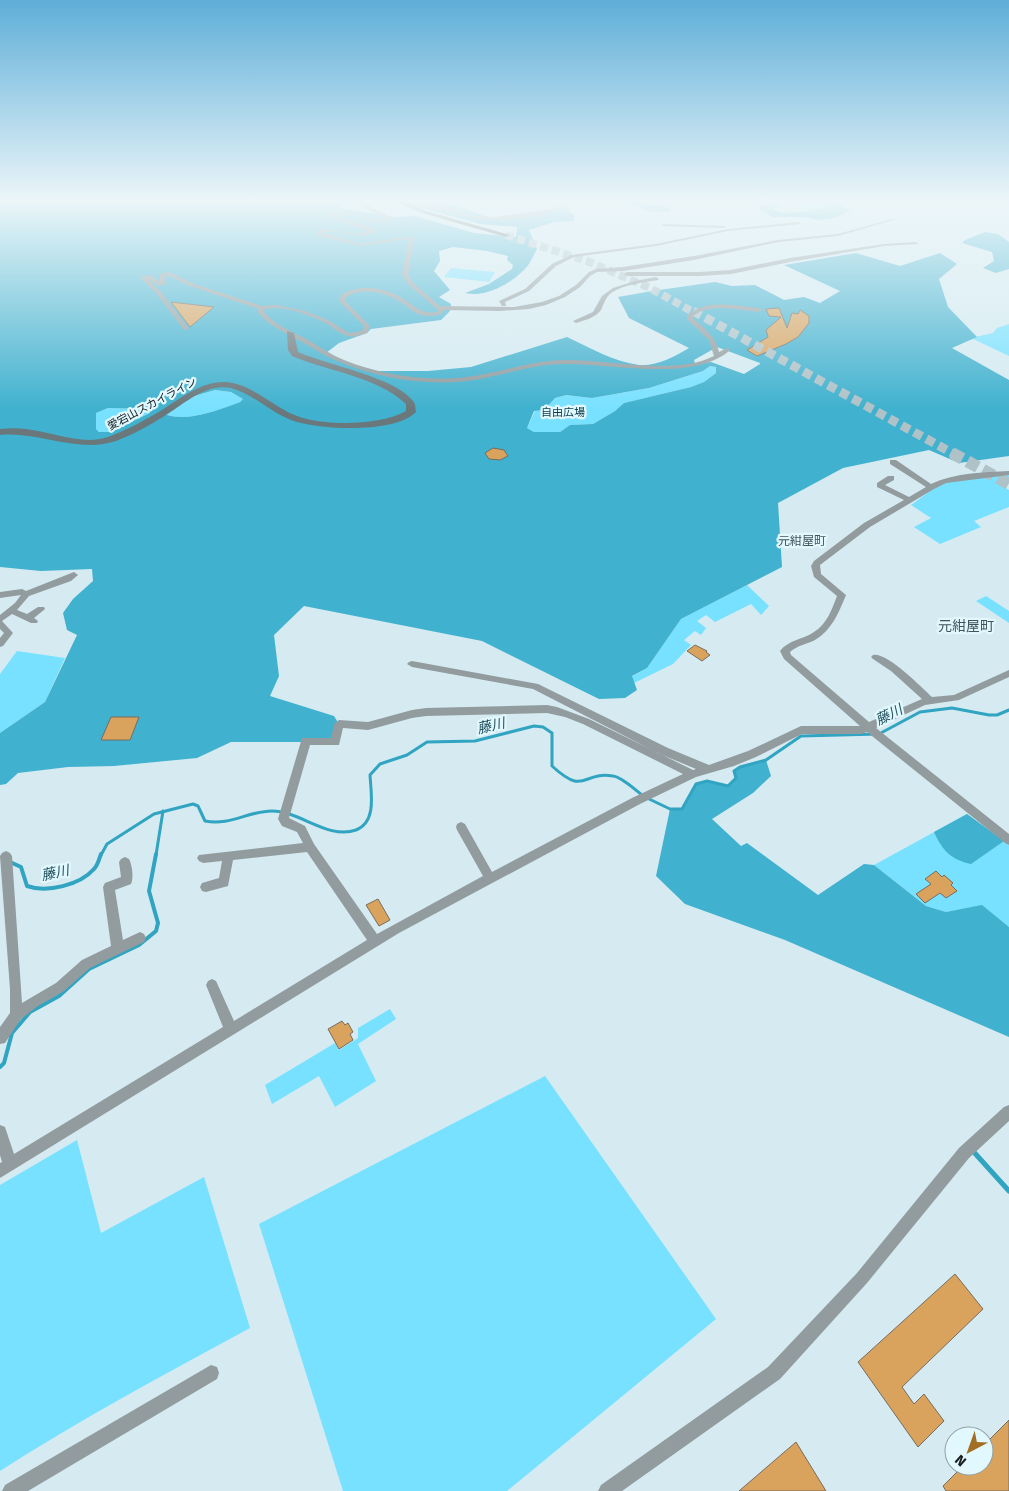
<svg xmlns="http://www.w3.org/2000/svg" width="1009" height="1491" font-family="'Fira Sans','Noto Sans JP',sans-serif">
	<rect width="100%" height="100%" fill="#d5ebf1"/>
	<g fill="#78e1ff">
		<path d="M793,200H824L835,206L808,210Z"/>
		<path d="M451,268L495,272L489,282L444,277Z"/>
		<path d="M1009,324V356L971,338L993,333L997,328Z"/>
		<path d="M710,366L716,367V373L704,382L691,387L624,403L615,411L593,424L570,425L560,432H534L527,428L535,411L544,410L555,398L566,395L592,398L649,388L703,371Z"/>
		<path d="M215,390L231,392L243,399L240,402C220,410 182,424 162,413L184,399Z"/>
		<path d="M108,408L147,409L151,411L150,413L110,432H99L96,429V413Z"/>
		<path d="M1009,474V482L1002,486L1009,490V507L974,521L981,527L940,544L914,527L931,518L911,505L944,481Z"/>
		<path d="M747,585L769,606L761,615L751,604L715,622L706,615L697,621L706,628L701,635L695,631L684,640L691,645L673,664L634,683L631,677L647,668L681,619Z"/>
		<path d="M986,596L1009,611V623L976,601Z"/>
		<path d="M17,651L65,658L45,702L0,733V674Z"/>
		<path d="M967,814L1009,845V927L982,906L946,912L926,906L874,865Z"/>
		<path d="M390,1009L396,1019L358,1044L376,1081L335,1107L319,1076L272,1104L265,1085L335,1043L339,1050L358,1038V1028Z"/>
		<path d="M545,1076L716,1319L507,1491H343L259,1224Z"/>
		<path d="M77,1140L101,1233L204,1177L250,1328C165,1374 81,1419 0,1471V1185Z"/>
	</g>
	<g fill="#40b1ce" fill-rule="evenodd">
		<path d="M0,200H341V208L394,217L415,216L474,233L516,237L517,227L480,224L422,208L434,203L455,205L495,220L563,206L574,215V221L554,222L529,230L537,249C533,256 530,264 525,269C510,284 486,298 465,293L489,284L512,269L513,265L507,260L508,256L487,251L453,247L439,251L440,261L434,271L450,290L439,297L451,304L450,311L441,320L371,329L367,333L339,343L326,353L343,362L377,371H428L471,367L567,337C589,347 614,362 639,365C655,367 676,356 689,348L629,318L618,297L652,291L715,282L732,286L755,285L784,300L804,297L820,303L840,291L784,265L856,253L900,266L940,253L957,264L939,279L948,307L977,337L952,348L1009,380V456L959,463L929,450L843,468L778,503L782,567L681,619L647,668L632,676L637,690L625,698L599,699L482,641L304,606L274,635L279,676L270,696L334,716L339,724L335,742H231L197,758L114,766L68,767L18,773L6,784L0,785V733L45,702L77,635L67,630L63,613L73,599L93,581L92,569L41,571L0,567ZM717,347L760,363V364L744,374L711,362L695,364L694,360ZM710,366L716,367V373L704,382L691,387L624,403L615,411L593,424L570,425L560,432H534L527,428L534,411L544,410L555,398L566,395L592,398L649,388L703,371ZM215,390L231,392L243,399L240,402C220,410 182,424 162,413L184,399ZM108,408L147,409L151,410L150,413L110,432H99L96,429V413Z"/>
		<path d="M633,200H651L641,203C651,207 660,204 670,208V211L653,212L625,202Z"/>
		<path d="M824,200H841L839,202L845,208L851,210L835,218L818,220L806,217H773L759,209L760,206L778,203L783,206L773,208C784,219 820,208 834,206Z"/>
		<path d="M985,232L998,234L1009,242V269L996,273L983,268L994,261L992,252L962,243L965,240Z"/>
		<path d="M766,760L771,776L753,793L712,819L741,846L747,843L818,895L864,864L874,865L926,906L946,912L982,905L1009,927V1037L785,940L685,904L656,876L670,809H682L696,784L707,781L728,786L736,778L734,771L740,767Z"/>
		<path d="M967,814L1004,841L971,864C951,860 942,850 934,832Z"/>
	</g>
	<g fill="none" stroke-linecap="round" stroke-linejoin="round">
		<g stroke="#30a4c1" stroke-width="3">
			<path d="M647,798L670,809H682L696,784L707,781L728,786L736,778L734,771L740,767L766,760L801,736L879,734L920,712L952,708L989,715H997L1009,710"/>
			<path d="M101,855L107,844L154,814L193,804L198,806L205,821C230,826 248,811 272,811C300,811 328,840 356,830C377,822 371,793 370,775L380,764L407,755L427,742L475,741L534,726L543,727L552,733V766C586,797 581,771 613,776C622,777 634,789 642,795"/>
			<path d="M156,855L163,811"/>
		</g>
		<g stroke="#30a4c1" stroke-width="4">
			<path d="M10,862L21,867L27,886C47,893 80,885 94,869C98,865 99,859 101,854"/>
			<path d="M0,1067L4,1063L12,1033L30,1012L59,996L89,969L139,945L156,931L158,923L149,891L156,854"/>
		</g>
		<path stroke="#30a4c1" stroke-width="5" d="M972,1150L1009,1191"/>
	</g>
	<g fill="#d9a35e" stroke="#786c5f">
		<path d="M171,302L214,307L190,327Z"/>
		<path d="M779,308L787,328L792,313L798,314L800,310L809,316V323L798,337L786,344L757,356L747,350L768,337L766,330L781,317L769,316L766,309Z"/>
		<path d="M493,448L504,450L508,456L500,460L489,459L485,453Z"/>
		<path d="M695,645L707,651L706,652L710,655L702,661L687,651Z"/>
		<path d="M111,717H139L130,740H101Z"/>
		<path d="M936,871L942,877L944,875L953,883L951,885L957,891L946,898L940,893L925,903L916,894L931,884L925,879Z"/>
		<path d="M378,899L390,920L379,926L366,905Z"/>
		<path d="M342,1021L345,1025L348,1023L353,1032L350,1034L353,1040L339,1049L328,1029Z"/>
		<path d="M955,1274L983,1309L902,1387L914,1404L924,1394L944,1421L918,1447L858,1362Z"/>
		<path d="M1009,1420V1491H946L943,1486L963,1466H984V1445Z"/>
		<path d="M796,1442L826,1491H739Z"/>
	</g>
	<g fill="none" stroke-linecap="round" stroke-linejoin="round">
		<path stroke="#aec2c7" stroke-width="8" stroke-dasharray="8 4" stroke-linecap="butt" d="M506,235L587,261L650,288L695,313"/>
		<path stroke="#aec2c7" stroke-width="9" stroke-dasharray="9 5" stroke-linecap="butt" d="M693,311L954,454"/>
		<path stroke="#aec2c7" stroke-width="12" stroke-dasharray="12 5.5" stroke-linecap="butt" d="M952,453L1009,484"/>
		<g fill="#929b9e" fill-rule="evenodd">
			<path d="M357,200H361C370,209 383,210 391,219C371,230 352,206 334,216L372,228L374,232C357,242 338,226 321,233L361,244L404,237L414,238L408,274L412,282L440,306L514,307L542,302L559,296L576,285L589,272L596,269L623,267L694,256L778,240L838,234L892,219L894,220L838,236L778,242L694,260L623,271L597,272L590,276L580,287L565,297L546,305L529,309L499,311L444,310L441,314C435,316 428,317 421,315C413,313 408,307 402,303C386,292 362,287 346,297L345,301L370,326L367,333C361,335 354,338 348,336C340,334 334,328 327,324C314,316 276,302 263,311C275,326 294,332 310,341C321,348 332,355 344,360C381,375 426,382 466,377C499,373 530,361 563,360C607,359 675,376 714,356L709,340L688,320L687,316C705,298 736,306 759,308L762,310L759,312C739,310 710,302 693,316L694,319C705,329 716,337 719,352L727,348L730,350C694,383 609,363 564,364C531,364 499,377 467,381C425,386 375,378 337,361C326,357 317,350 307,345C290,334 270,328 257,311L259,309L190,286L167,275L165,276V284L159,286L147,278L161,292L189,329L184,330L157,294L140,277L150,275L160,282V274L169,272L194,284L262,306L277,305L305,311L328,320L349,333L362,331L364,326L339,301L341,295C360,283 387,288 405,300C417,308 422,314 437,312L438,310L408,284L402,274L409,240L404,239L361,246L316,235L318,230C335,227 353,238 369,231L328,216C347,202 365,225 386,219L365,208Z"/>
			<path d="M399,200L449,208L472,216L495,217L542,211L567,204L574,200H579C556,217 501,223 474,219C463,217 454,212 444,210C429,208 412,209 399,200Z"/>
			<path d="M799,222L801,224L728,231L656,246L574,257L556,266L529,291L505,302L506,306H502L499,301L525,289L552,264L571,255L656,244L728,229Z"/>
			<path d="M663,224L724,226L726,227L724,228L661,226Z"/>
			<path d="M916,242L918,244L884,246L790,262L731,274L699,276H627L624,274L627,272H699L731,270L790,258L884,244Z"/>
			<path d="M656,277L659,279L658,280C642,283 625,284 611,293C605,298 604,304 601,310C595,318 585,320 576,323L573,321L593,312L602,296L613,288L635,281Z"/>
			<path d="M890,460H896L931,484C954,473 984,472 1009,471V475L946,483L934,489L870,527L820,565L821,574L846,595C839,612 832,630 815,640C807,644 796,646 790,652L791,655L869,722L922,699L891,671L873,659L871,657L873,655C887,652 921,687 932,697L954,695L1009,670V677L959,700L925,705L876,728L1009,834V845L1005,843L867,732L861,734H802L756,757L734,766L696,777L640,804L399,933L0,1178V1163L2,1162L0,1155V1125L5,1127L14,1154L223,1027L206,985L208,981L212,979L216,981L234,1021L367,940L307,852L233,860L228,886L206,892L202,891L200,887L202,883L219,878L222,861L203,863L199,861L197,858L199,855L303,843L297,832L282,826L278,819L302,738H331L334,724L339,720L368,722L412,710L426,708L547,705L557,707L589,719L693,770L696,769L660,754L533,689L412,667L407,664L409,662L412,661L538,684L668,748L709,765L748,751L801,726H860L784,659L780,651C788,640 804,639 814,632C827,624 832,609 837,596L814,577L811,566L814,561L864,523L904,500L877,487V483L888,476H894V480L885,485L909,497L926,487L890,464ZM547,713L565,717L583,724L683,774L632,798L492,872L465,824L461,822L457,824L456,827L457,830L483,876L377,934L314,844L305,826L289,818L310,745H339L343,728L368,730L412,718L426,716Z"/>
			<path d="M74,572L78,575L71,581L29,596L17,610L27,614L38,607H44L45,609L34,618L38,621L37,623H31L12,614L2,621L13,633L3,646L0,647V638L4,633L0,629V615L15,603L21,595L0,598V592L22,589L26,591Z"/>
			<path d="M6,851L10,853L12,856L22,1003L56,983L82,960L111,946L103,887L105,883L121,877L119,862L121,859L125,857L129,859C132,865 134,877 131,884L115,890L123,940L140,932L144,934L146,938L144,942L90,968L64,991L38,1006L21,1019L5,1043L0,1044V1027L10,1013V989L0,856L2,853Z"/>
			<path d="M1009,1105V1121L969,1158L867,1283L780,1379L622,1491H598L601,1485L768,1367L857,1273L959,1148L1004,1107Z"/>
			<path d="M211,1365L217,1367L219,1373L217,1379L28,1491H2L5,1485Z"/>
		</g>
		<path fill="#6a777b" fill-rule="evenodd" d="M287,331L294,333L298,352C327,365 395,377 413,401C416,404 415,408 416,412C395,434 317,430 291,420C270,412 253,394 231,388C205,383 183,405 163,417C148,426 132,435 116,441C78,454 39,431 0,435V429C9,428 17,428 26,429C53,432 82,446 108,437C127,430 145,420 162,410C181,398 200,382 224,382C250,383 270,404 292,414C319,427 381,426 406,411V404C376,376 329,372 292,356L288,350Z"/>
		<path fill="#4e5e63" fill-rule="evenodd" d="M392,200H400L426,211L510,235L506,237L422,213Z"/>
	</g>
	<linearGradient id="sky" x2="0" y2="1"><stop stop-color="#5eaed8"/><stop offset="0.49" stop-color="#ecf6f9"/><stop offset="1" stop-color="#ecf6f9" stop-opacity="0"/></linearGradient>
	<rect width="1009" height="409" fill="url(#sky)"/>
	<g text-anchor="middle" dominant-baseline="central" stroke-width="4.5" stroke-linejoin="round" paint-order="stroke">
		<g font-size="11" fill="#141c1e" stroke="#e2f8ff">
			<text transform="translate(152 404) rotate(-28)">愛宕山スカイライン</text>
		</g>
		<g font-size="11" fill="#0b3e4a" stroke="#e2f8ff">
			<text x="563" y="412">自由広場</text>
		</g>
		<g font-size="12" fill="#415459" stroke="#e2f8ff">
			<text x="802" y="541">元紺屋町</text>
		</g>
		<g font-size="14" fill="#415459" stroke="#e2f8ff">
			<text x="966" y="626">元紺屋町</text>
		</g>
		<g font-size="14" font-style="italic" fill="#21505d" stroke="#e2f8ff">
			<text transform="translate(889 715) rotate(-27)">藤川</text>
			<text transform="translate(491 726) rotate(-13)">藤川</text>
			<text transform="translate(55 873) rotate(-12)">藤川</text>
		</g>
	</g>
	<g transform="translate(969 1451) rotate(221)"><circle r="24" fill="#e2f8ff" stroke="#90a0a5"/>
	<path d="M0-4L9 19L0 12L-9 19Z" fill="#a16e24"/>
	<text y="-8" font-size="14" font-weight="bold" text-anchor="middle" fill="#141c1e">N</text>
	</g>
</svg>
